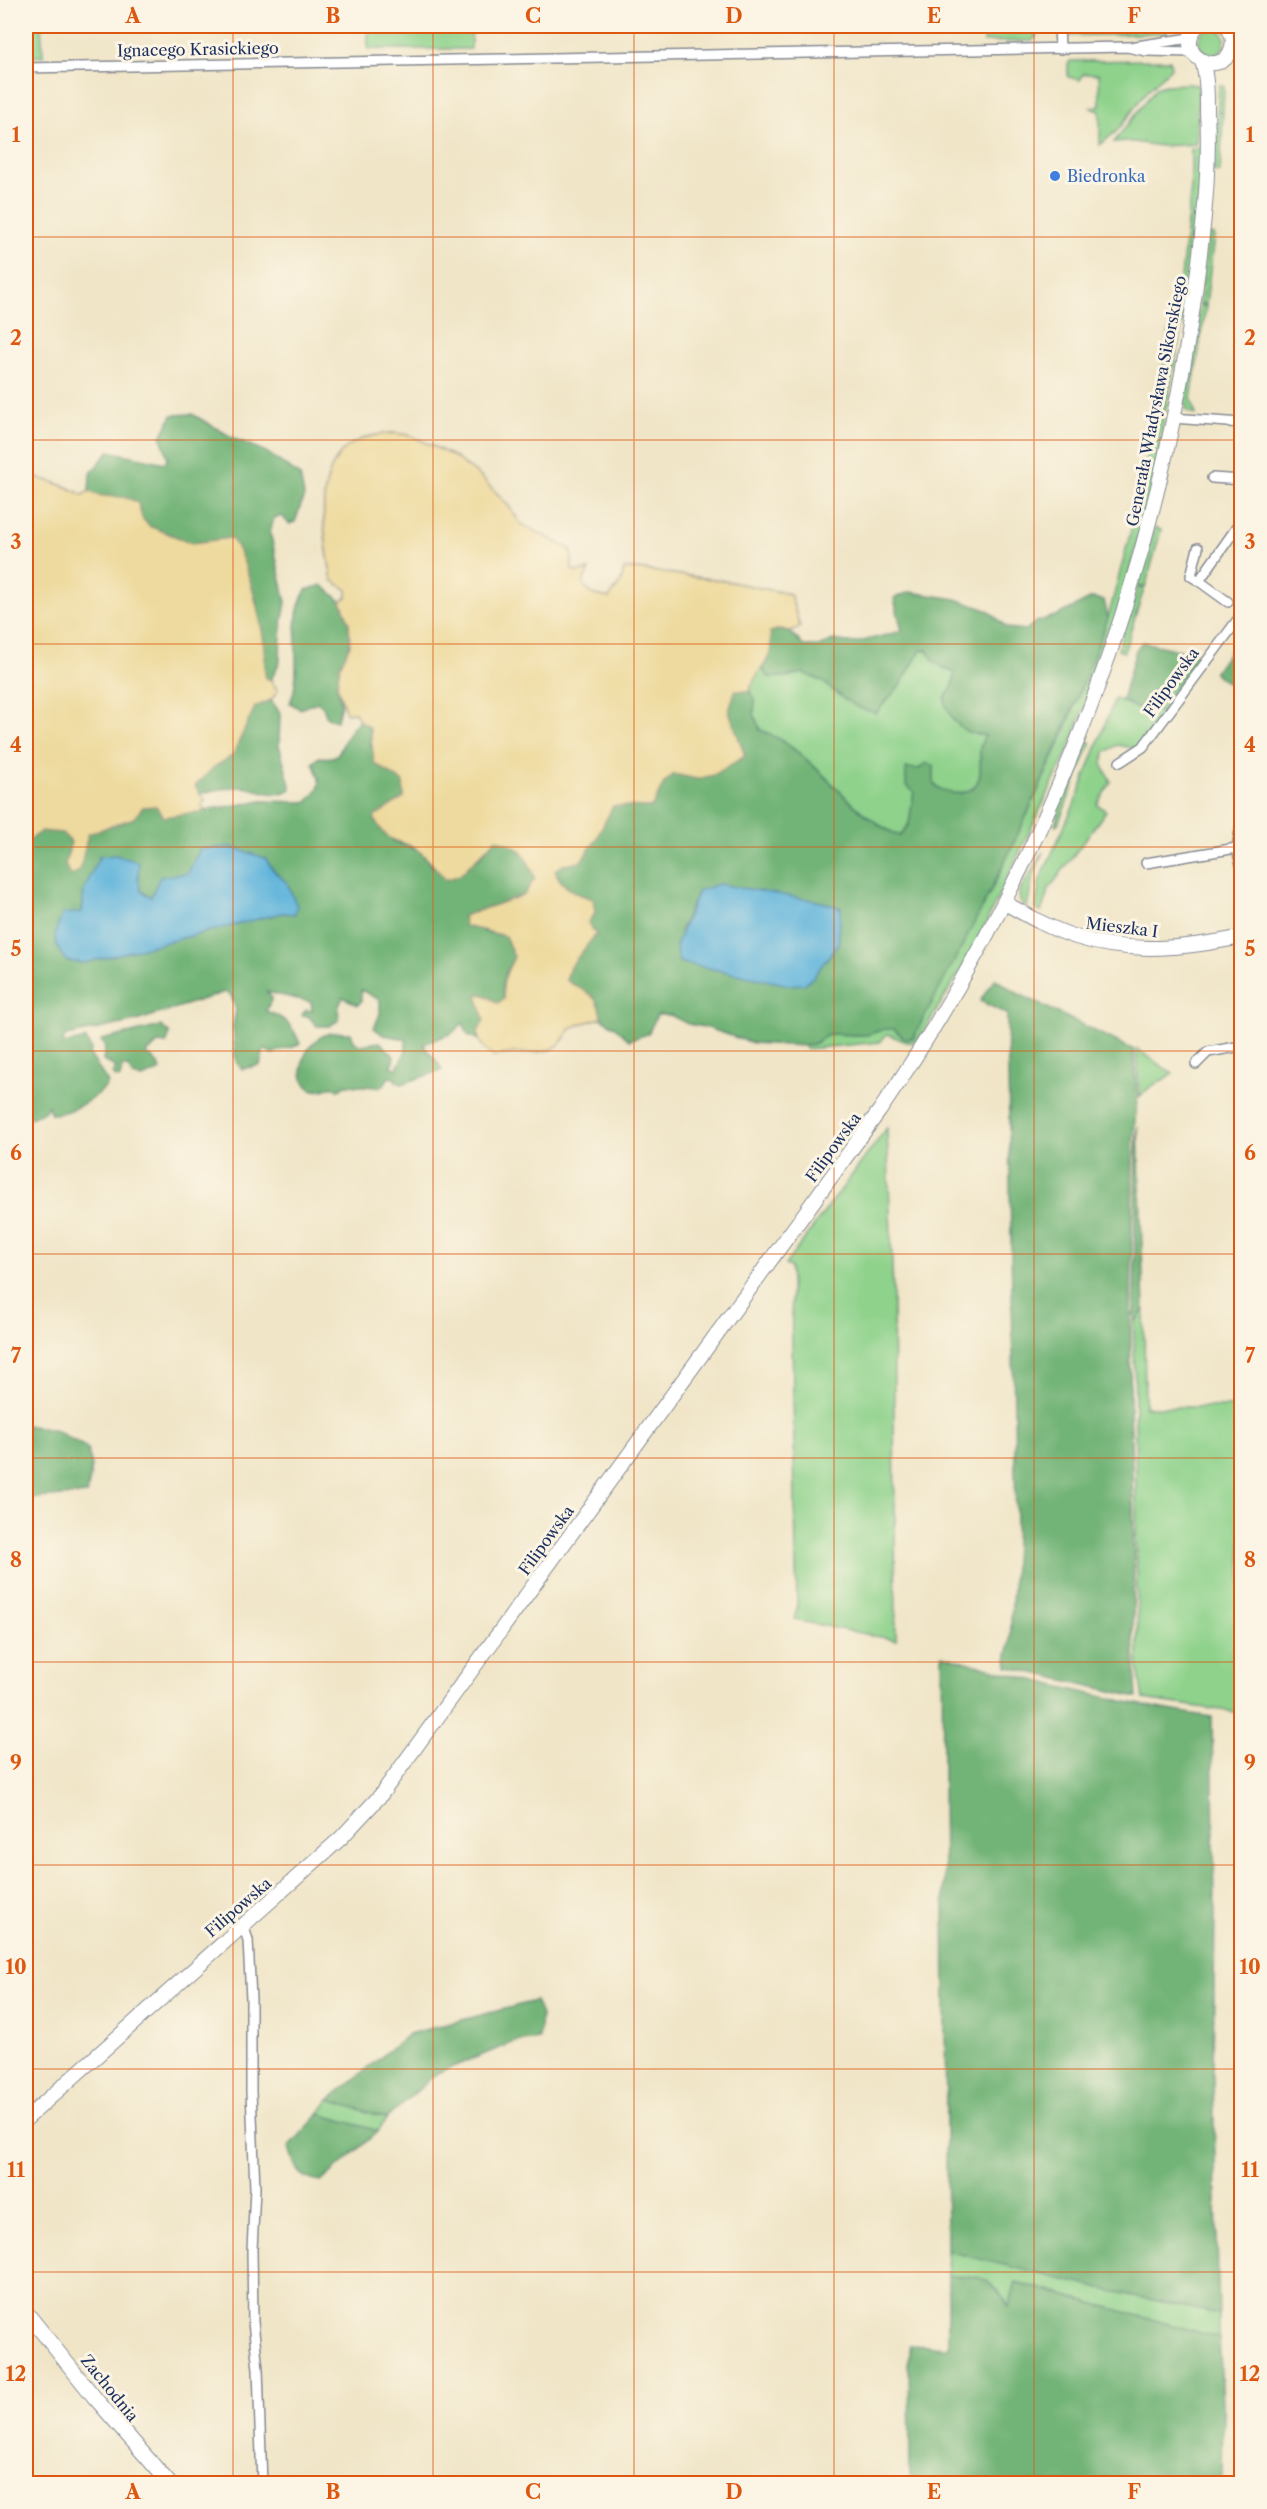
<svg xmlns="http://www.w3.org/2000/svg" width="1267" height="2509" font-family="'Libre Caslon Text',serif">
	<rect width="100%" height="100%" fill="#fcf5e5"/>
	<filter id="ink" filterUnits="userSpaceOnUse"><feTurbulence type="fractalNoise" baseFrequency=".0167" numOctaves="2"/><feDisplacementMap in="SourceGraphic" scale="12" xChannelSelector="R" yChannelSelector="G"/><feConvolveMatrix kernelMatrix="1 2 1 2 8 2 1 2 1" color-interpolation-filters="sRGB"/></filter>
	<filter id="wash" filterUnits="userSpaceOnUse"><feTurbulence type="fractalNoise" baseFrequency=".008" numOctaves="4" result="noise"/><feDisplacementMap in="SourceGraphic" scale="24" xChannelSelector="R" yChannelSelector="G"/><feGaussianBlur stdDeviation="1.35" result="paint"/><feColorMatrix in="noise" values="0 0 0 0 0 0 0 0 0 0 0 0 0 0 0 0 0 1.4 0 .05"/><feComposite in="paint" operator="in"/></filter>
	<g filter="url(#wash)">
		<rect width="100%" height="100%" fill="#f0e5c7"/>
		<g fill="#8ed28b" stroke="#548074" stroke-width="1.5">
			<path d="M26,26H41L43,56L26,57Z"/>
			<path d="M368,26H472L471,49H368Z"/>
			<path d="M984,26H993L994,31L1028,32V26H1036V37L1032,41L984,42Z"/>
			<path d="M1066,26H1071V31L1102,30V26H1105L1106,30L1150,29V26H1172L1165,33L1066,36Z"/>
			<circle cx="1212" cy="41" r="13"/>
			<path d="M1170,60L1171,68L1146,92L1119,129L1100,145V111L1091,108L1100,106L1099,74H1083L1080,80L1068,77V65L1070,61Z"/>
			<path d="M1189,84L1197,85L1199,88L1196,144L1162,146L1126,141L1114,142L1156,88L1166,85Z"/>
			<path d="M1219,85L1224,86L1223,112H1217L1223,113L1220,172H1213Z"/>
			<path d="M1199,147L1202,171L1194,261L1161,434L1155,479L1117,615L1070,747L972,952L919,1039C907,1048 899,1037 887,1034L880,1042L806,1049L805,1046L815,1043L828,1034L866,1035L885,1029H894L905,1039L913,1038L997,879L1029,810L1064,734L1108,618L1142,488L1166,346L1181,278L1191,187V148Z"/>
			<path d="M1208,234L1214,235L1206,305L1200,304Z"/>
			<path d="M1200,305L1206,306L1191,398L1196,415L1187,411L1184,400Z"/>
			<path d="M1155,528L1161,530L1145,588L1138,586Z"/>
			<path d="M1138,587L1144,589L1124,652L1118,650Z"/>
			<path d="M921,650H927C941,662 933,665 955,673L952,688L945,698L954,721L986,735C983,740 979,747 980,753C981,770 983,790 960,793C951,795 941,790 934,784L914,792L909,824L900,836C845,812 816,751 760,730L754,714L755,699L749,691L753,680L762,668L768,677H785L803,673L822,681L844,699L876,713L901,684Z"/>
			<path d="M1115,698L1136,708L1164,713L1140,746L1133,748L1117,745L1105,752L1102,764L1111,782L1097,804L1106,811L1049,889L1041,912L1036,909L1039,882L1077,798Z"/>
			<path d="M1085,740L1091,742L1058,824L1055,825L1059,808Z"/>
			<path d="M1043,852L1032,881L1027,908L1020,902L1019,892Z"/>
			<path d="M1137,1049L1173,1074L1150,1087L1139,1097Z"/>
			<path d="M887,1128L893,1291L896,1640L794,1620L797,1609L791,1283L790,1267L785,1265Z"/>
			<path d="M1144,1310L1145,1407H1241V1713L1143,1699L1138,1667L1134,1323Z"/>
			<path d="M329,2100L387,2118L378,2131L319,2114Z"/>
			<path d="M947,2251L1102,2289L1219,2314V2338L1016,2282L1009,2307C990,2275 983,2277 948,2275Z"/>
		</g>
		<g fill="#72b477" stroke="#46726a" stroke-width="1.5" fill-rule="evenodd">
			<path d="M192,414L235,439L266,452L300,476L304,496L295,522L289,524L282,516L274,518L270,532L286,602L281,630L280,661L271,680L266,678L264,671L265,653L257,603L231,538L192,544L149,526L142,518L138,503L114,496L99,497L89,491L90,474L109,451L165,463L168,458L161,437L172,415Z"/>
			<path d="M322,585L341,601L349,622L350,645L340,666L337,685L341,703L337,721L327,718L323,707L317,702L300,709L290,703C305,668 285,624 306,590Z"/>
			<path d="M910,592L956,599L989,611L1007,628L1026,630L1036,622L1058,615L1092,598L1104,600L1108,618C1075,707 1039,793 997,877C971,932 941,985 913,1038L905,1039L894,1029H885L866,1035L828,1034L815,1043L805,1046L752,1043L705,1027L688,1024L670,1015H657L648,1034L629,1040L614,1026L601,1018C599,992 584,993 566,980L570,967L596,934L588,923L595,913L593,899C576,894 562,888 555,870L594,843L613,806L652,807L664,783L674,774L697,779L714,775L745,756L729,711L735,690L749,691L755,699L754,714L760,730C816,751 845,813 900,836L909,824L914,792L906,785V768L919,769L925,763L934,766V785C941,790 951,795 960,793C983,790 981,770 980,753C979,747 983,740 985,735L968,733L954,721L945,704V698L952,688L955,673L935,663L927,650H921L901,684L876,713L859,708L844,699L822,681L803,673L785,677H768L762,668L769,658L770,632C787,627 793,633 803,646H821L833,640L855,643L902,631L894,598ZM698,891L841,907L838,944L813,977L804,984L680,931Z"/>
			<path d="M1241,635V692L1214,673Z"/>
			<path d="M1142,642L1202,655L1162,712L1136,708L1122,700L1136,650Z"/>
			<path d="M271,700L280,713L279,745L291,789C274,800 259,788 241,787C227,787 212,791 198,794L195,786L214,767L232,755L255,707Z"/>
			<path d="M359,720L370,728L371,747L403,782L404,797L393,841L419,851L433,867L477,860L496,839C521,846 526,855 535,878L524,895L463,916L482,931L505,936L514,957C507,971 499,982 504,998L498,1004L485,995L477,994L484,1020L477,1039L468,1035L463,1023L452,1033L423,1044C429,1054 437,1059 442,1070L402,1084L397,1082L393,1077L388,1078L384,1085L379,1087L345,1085L339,1090L332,1086C295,1107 291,1048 327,1034C334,1031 343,1033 351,1033L354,1041L359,1045L380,1042L394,1056L392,1066L396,1069L406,1051V1039L383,1035L374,1028L380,1014V1000L361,990V1001L358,1005L343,997L338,1008L339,1020L329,1026H317L308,1016L302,1015L306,1010L312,1011L311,1002L267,992L272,998L266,1011C285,1018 293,1025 300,1044C291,1049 282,1048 273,1054L264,1049L260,1065L242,1069L236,1062L233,1026L236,1010L231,995L225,992L136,1021L66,1036L63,1040L64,1044L86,1039L91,1049L90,1055L108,1083C100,1097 67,1115 51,1114L48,1106L44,1112L26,1120V843L41,831L63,833L71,842L65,865L83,851L88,834L134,818L143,807L156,806L164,817L262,801L307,802C323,786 322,783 313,763L319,757C341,760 338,752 347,736C350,730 355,725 359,720Z"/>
			<path d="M995,979L1017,993L1134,1050L1137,1100L1133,1143L1130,1403L1134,1546L1133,1636L1137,1697L1008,1667L1007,1655L1010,1643L1016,1524L1015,1467L1007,1014L980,1001Z"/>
			<path d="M161,1026L170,1034L166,1044L158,1043L146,1054L154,1059L161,1070L142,1078L133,1076L128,1067H122L120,1078L115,1077L112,1073L116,1067L103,1061L105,1047L101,1040Z"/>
			<path d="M1138,1126L1144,1310L1134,1323L1136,1147Z"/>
			<path d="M26,1425L57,1431L87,1448L92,1466L87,1494L26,1499Z"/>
			<path d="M942,1655C1031,1680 1120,1704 1212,1717L1215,1906L1213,2078L1219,2314L1102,2289L947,2251Z"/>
			<path d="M535,2001L541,2015L539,2039L515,2042L437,2073L387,2118L329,2100L409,2034Z"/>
			<path d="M319,2114L378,2131L321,2182C295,2177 296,2170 289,2147Z"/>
			<path d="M948,2275C984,2277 988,2275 1009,2307L1016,2282L1219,2338L1223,2403L1222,2483H910L909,2345L948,2347Z"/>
		</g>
		<g fill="#eeda9e" stroke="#84847e" stroke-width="1.5">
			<path d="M393,433L410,435L453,456L481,477L508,505L521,524L572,550V570L577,572L589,570L584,580V586L592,594L609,598L621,582L624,569H637L726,581L790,594L800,626L792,632L781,629L770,632C775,664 759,664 749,691H735L729,711L745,756L714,775L697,779L674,774L664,783L652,807L613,806L594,843L580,862L563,865L555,870C561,888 576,894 593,899L595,913L588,923L596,934L570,967L566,980C584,993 599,992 601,1018C590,1022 579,1022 570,1030C565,1036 562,1044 554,1048C535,1057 513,1049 494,1057L485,1050L479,1040L478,1032L484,1020L477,994L485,995L498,1003L504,999C500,982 507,972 514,957L505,936L465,926L463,916L524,895L535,878C526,855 520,846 496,839L460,875L446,880C437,871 430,860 420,852C401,836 388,849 374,817L404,797L403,782L374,763L370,728L359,720L355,712L346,713L337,685L340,666L350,645L349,622L341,601L347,597V590L332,580C325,542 312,477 346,448C359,437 377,434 393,433Z"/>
			<path d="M26,474L65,486L83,495L89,491C105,501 122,492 138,503L142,518L149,526L192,543L231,538C249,561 261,621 265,650C266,660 263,669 266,678L271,680L278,691L271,700L255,707L232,756L214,767L195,786L205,801L201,805L206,811L164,817L156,806L143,807L134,818L88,834L80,870L71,876L65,865L71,842L62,833L41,831L26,843Z"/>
		</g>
		<g fill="#5fb4db" stroke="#3d729c" stroke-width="1.5">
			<path d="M231,847L265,858L274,871L287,883L297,906L295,914L282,913L84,963L66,961C52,942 52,935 63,914L82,912L84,890L99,857L115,855L139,862L138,879L141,891L151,897L160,877L188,873L200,849Z"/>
			<path d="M719,884L822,902L841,908L838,944L813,977L804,984L789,985L679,962L676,946L698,891Z"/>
		</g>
	</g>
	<g filter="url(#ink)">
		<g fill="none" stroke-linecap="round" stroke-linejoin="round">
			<defs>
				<g id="street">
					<path d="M1059,26L1060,49"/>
					<path d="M1130,47L1190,38"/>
					<path d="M26,68L1127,47L1146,51L1193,52"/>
					<path d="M1172,418L1242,423"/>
					<path d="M1212,478L1242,480"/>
					<path d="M1198,548L1191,576L1199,581"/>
					<path d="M1228,602L1199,581L1242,520"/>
					<path d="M1120,762L1143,747L1242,614"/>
					<path d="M1242,818L1237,848L1242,869"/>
					<path d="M1146,863L1237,848"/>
					<path d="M1196,1064L1208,1052L1242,1046"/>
					<path d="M243,1925L248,1940L251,1999V2091L255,2188L252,2250L253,2322L258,2369L262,2484"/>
				</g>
				<g id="secondary">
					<path d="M1197,26C1171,55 1223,81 1232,47C1234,39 1231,31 1226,26"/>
					<path d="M1005,903C1028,916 1051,929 1076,937C1131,955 1187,948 1242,937"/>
					<path d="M26,2119L341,1838L380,1796L880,1110C1055,855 1161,569 1199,262C1205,212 1210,161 1207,111C1207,94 1207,77 1202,61"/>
					<path d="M26,2312L95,2398L170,2484"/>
				</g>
			</defs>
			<use href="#street" stroke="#868a92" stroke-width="12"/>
			<use href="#secondary" stroke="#868a92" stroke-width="16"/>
			<use href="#street" stroke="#fff" stroke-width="9"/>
			<use href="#secondary" stroke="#fff" stroke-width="14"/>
		</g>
	</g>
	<path fill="none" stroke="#de5710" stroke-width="1.5" stroke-opacity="0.55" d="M233,26V2484M433,26V2484M634,26V2484M834,26V2484M1034,26V2484M26,237H1242M26,440H1242M26,644H1242M26,847H1242M26,1051H1242M26,1254H1242M26,1458H1242M26,1662H1242M26,1865H1242M26,2069H1242M26,2272H1242"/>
	<circle fill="#3f7fe0" stroke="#fcf5e5" stroke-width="2" cx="1055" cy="176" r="6"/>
	<g text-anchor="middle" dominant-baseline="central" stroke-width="6" stroke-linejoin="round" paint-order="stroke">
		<g font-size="16" fill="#1b2f5e" stroke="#fcf5e5">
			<text transform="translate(198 49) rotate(-1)">Ignacego Krasickiego</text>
			<text transform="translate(1156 401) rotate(-79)">Generała Władysława Sikorskiego</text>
			<text transform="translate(1171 682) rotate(-54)">Filipowska</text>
			<text transform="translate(1122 927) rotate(7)">Mieszka I</text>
			<text transform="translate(833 1147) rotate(-54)">Filipowska</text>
			<text transform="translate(546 1540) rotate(-54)">Filipowska</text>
			<text transform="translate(238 1907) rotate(-41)">Filipowska</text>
			<text transform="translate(110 2388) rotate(51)">Zachodnia</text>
		</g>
		<g font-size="16" fill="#366cbe" stroke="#fcf5e5" text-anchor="start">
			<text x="1067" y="176">Biedronka</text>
		</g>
	</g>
	<rect width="1267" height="2509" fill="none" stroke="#fcf5e5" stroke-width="66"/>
	<rect x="33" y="33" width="1201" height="2443" fill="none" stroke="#de5710" stroke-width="2"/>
	<g font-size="20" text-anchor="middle" font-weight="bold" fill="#de5710">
		<text x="133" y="23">A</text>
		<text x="333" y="23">B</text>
		<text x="533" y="23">C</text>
		<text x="734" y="23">D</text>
		<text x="934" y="23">E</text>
		<text x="1134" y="23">F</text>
		<text x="16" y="142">1</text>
		<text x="1250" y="142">1</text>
		<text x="16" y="345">2</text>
		<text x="1250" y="345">2</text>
		<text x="16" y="549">3</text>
		<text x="1250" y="549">3</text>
		<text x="16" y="752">4</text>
		<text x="1250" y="752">4</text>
		<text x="16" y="956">5</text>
		<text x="1250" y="956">5</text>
		<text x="16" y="1160">6</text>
		<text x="1250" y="1160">6</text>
		<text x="16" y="1363">7</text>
		<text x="1250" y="1363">7</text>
		<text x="16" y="1567">8</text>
		<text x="1250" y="1567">8</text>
		<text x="16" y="1770">9</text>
		<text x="1250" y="1770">9</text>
		<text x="16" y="1974">10</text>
		<text x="1250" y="1974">10</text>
		<text x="16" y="2177">11</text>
		<text x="1250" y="2177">11</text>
		<text x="16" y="2381">12</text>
		<text x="1250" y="2381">12</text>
		<text x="133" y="2499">A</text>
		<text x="333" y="2499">B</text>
		<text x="533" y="2499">C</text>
		<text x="734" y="2499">D</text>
		<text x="934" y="2499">E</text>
		<text x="1134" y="2499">F</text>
	</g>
</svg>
